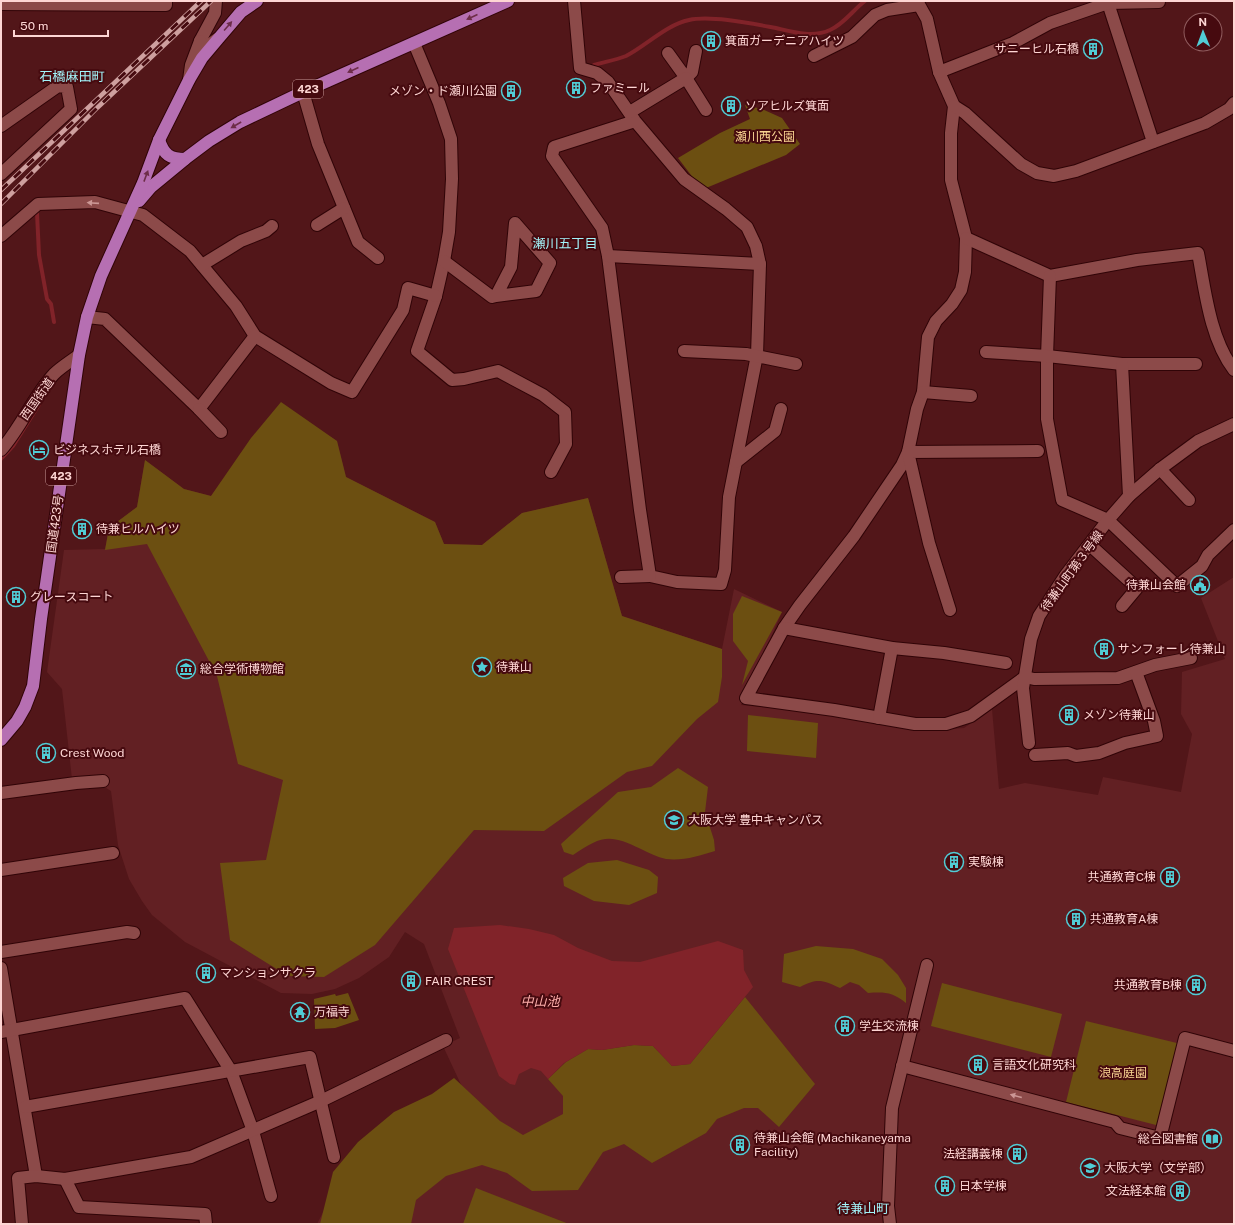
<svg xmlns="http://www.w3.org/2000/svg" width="1235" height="1225" font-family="'Public Sans','Noto Sans JP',sans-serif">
	<rect width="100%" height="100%" fill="#521619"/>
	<path fill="#622023" d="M280,404L337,441L346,477L435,522L444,544L482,545L522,513L588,498L622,616L722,649L734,589L782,612L741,705L830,714L922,731L964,728L992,709L999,789L1025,783L1098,795L1103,777L1181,792L1192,734L1181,714L1182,672L1225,659L1201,598L1234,577V1224H317L347,1165L464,1091L443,1046L460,1038L424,944L405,932L389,957L359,978L335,989L312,994L281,993L185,942L152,915L142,901L129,879L118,845L111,791L103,786L72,779L62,689L47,672L64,550L105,549L109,528L137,507L145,460L184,489L211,496Z"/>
	<g fill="#6c4f11">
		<path d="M745,105L762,109L782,118L800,144L786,155L706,188L697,183L678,158L720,133L750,119Z"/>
		<path d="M281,402L337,441L346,477L435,522L444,544L482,545L522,513L588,498L622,616L722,649V677L718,702L697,719L652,766L627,772L544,831L474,830L375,945L324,977L288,976L230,940L220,863L266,860L283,780L238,764L217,676L147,544L105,550L109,528L137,507L145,460L184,489L211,496L251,438Z"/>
		<path d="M742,596L782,612L742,685L748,661L733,641V614Z"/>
		<path d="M748,715L818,723L816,758L747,751Z"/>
		<path d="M678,768L708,787L705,812L714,840L715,851C699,856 683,861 666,859C657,857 649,853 641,849C609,833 601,836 573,855L564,852L561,844L618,792L651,787Z"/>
		<path d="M617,860L649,870L658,877L657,893L629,905L594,901L564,886L563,878L588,863Z"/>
		<path d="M816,946L853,949L882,959L898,975L906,988V1003C892,992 885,992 868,993L859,985L850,982L840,988C822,980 818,978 800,987L782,982L784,954Z"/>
		<path d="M942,983L1062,1014L1051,1057L931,1026Z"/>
		<path d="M348,993L359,1020L335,1028L315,1029L314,999L335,994L336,996Z"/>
		<path d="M745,997L815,1084L779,1127L758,1108H744L717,1119L706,1133L652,1163L624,1144L603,1152L578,1190L532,1191L507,1173L482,1165L446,1176L416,1200L411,1224H320L333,1172L358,1142L394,1112L432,1094L454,1078L500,1121L523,1135L563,1114V1096L548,1079L566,1062L588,1049L602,1050L634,1045L653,1046L672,1066L690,1064Z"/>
		<path d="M1086,1021L1181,1044L1160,1126L1066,1102Z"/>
		<path d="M476,1188L569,1224H463Z"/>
	</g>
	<path fill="#812329" d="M500,925L529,929L554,935L578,948L612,961L640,962L718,941L743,950L744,970L753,987L690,1064L672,1066L653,1046L634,1045L602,1050L588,1049L564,1063L548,1079L541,1071L531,1068L519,1074L515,1085L510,1084L499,1076L448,949L454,928Z"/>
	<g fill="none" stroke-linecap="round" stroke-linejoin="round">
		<g stroke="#812329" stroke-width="4">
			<path d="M594,65C604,62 616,60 626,56C647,45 666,25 689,20C711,15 754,24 776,28C793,32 813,38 830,30C844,24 853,10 865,1"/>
			<path d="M37,213L39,255L47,299L51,304L54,322"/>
			<path d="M1,459L13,446L40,403"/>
		</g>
		<defs>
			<g id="minor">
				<path d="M574,1L580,68L597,73L608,82L635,121L684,179L726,209L747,227L756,246L760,264L757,355L729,497L725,570L721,584L677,582L650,576L640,510L608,256L602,228L552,156L554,147L635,121"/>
				<path d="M917,1L927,19L939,72L954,106L951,133V180L966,238L965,272L961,290L952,304L936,321L928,337L923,392L917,409L908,452L902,465L854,536L800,605L784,628L746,698L834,710L915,724H946L971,716L1025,677"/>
				<path d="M1108,3L1153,142"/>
				<path d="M1,4L166,5V1"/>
				<path d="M200,41L215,13L216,1"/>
				<path d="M414,43L439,103L451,139L452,179L449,232L444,261L436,296L417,351L452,380L464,379L498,371L543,395L565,412L566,444L551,472"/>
				<path d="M668,53L686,78L692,72L696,51"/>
				<path d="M814,56L852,37L875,15L887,10L919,5"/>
				<path d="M939,72L1013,43L1050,23L1108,3L1159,2L1158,1"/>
				<path d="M189,80L191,65L200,41L204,47H206L217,39"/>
				<path d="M303,92L318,144L358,242L378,258"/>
				<path d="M954,106L965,113L1021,164L1037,173L1054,176L1076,171L1205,123L1229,109L1234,103"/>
				<path d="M630,112L686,78L706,110"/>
				<path d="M1,126L58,86L67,87L71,109L1,174"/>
				<path d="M317,225L344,208"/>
				<path d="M1,236L38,204L95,202L143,215L190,251L236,306L255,336L331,383L352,392L403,310L408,288L436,296"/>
				<path d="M966,238L1050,276L1137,260L1198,253C1205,290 1210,339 1234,370"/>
				<path d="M608,256L760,264"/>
				<path d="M444,261L492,297L496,296L536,291L550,263L515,223L511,267L496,296"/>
				<path d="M202,265L241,241L266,231L272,226"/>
				<path d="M1050,276L1047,356V419L1062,500L1108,520L1177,586L1202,566L1208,555L1234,530"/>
				<path d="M87,317L105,319L199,409L255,336"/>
				<path d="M684,351L746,354L796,364"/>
				<path d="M986,352L1047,356L1122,364H1196"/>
				<path d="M1122,364L1129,496"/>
				<path d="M923,392L971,396"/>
				<path d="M199,409L221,432"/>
				<path d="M1,450C22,426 33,397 54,374C61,367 71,361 79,355"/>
				<path d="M736,462L775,431L781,409"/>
				<path d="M1160,469L1189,500"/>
				<path d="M1090,545L1137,588L1122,606"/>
				<path d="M621,577L650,576"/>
				<path d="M950,610L929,543L908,452L1038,451"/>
				<path d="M784,628L892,648L944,653L1006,663"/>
				<path d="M1025,677L1034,679L1118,678L1155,665L1191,658"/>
				<path d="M879,718L892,648"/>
				<path d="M1029,743L1023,688L1031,639L1039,616L1065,576L1108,520L1129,496L1160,469L1198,441L1234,424"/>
				<path d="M1035,755L1068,753L1076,756L1099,753L1125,743L1157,736L1154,721L1136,672"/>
				<path d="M1,793L76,783L103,781"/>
				<path d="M1,870L113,853"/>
				<path d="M1,952L127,932L134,933"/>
				<path d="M1,968L36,1176"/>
				<path d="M1,1032L185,998L231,1071L253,1131L271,1196"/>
				<path d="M902,1066L1115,1122L1120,1128L1160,1138L1185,1038L1234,1051"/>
				<path d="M25,1107L310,1057L334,1157"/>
				<path d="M65,1179L79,1207L205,1214L206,1224"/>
				<path d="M22,1224L18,1178L36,1176L65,1179L191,1157L321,1101L446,1040"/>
				<path d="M890,1224L888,1206L892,1108L927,965"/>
			</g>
			<g id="trunk">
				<path d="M159,140C164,155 170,159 185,159"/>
				<path d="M139,201L151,187L185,159L209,141L240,122L303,92L508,1"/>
				<path d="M1,740L17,721L25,707L33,686L41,619L79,355L87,317L101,276L143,183L159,140L189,80L202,58L218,39L241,12L257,1"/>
			</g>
		</defs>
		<use href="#minor" stroke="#300407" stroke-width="14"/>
		<use href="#trunk" stroke="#300407" stroke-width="14"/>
		<use href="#minor" stroke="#8c4a49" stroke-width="12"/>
		<use href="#trunk" stroke="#b66fb2" stroke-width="12"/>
		<defs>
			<g id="rail">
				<path d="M1,190L201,1"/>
				<path d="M1,204L97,108L211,1"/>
			</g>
		</defs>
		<use href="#rail" stroke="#cea09f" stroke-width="4.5"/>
		<use href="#rail" stroke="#460a0f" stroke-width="3" stroke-dasharray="9" stroke-linecap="butt"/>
	</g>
	<defs><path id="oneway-solid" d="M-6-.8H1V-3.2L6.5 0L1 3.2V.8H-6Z"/></defs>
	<g fill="#6d2d48">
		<use href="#oneway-solid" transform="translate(472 17) rotate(156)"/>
		<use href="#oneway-solid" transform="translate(228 26) rotate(-49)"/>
		<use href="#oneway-solid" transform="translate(353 70) rotate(156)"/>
		<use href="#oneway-solid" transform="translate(236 125) rotate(150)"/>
		<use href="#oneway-solid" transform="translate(146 176) rotate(-70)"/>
	</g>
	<g fill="#cb9795">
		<use href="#oneway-solid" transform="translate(93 203) rotate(-176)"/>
		<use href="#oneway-solid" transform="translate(1016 1096) rotate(-165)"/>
	</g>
	<defs>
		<symbol id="building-ring" viewBox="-11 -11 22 22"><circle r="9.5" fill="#460a0f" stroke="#51ccd5" stroke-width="1.5"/><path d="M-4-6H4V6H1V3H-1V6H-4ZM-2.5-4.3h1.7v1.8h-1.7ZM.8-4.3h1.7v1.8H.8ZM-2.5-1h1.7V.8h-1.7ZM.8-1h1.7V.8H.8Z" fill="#51ccd5"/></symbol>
		<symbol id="hotel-ring" viewBox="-11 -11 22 22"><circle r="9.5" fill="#460a0f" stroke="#51ccd5" stroke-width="1.5"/><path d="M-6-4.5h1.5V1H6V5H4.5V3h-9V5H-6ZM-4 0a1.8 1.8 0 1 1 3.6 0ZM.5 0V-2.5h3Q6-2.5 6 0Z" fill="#51ccd5"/></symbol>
		<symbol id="civic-ring" viewBox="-11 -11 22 22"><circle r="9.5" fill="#460a0f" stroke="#51ccd5" stroke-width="1.5"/><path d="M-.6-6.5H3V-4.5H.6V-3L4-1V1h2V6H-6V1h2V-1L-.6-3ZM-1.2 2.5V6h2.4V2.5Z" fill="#51ccd5"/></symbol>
		<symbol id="sight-ring" viewBox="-11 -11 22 22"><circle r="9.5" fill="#460a0f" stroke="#51ccd5" stroke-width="1.5"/><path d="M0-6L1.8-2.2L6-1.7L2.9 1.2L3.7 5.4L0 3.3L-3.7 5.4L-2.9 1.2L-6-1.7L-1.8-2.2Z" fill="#51ccd5"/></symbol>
		<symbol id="museum-ring" viewBox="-11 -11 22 22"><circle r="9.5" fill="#460a0f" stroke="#51ccd5" stroke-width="1.5"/><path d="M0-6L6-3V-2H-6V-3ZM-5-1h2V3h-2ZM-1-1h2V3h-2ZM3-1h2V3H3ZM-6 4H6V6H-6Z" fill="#51ccd5"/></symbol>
		<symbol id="university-ring" viewBox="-11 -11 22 22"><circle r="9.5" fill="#460a0f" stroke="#51ccd5" stroke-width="1.5"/><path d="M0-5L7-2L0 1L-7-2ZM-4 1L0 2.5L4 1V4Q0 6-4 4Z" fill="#51ccd5"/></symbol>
		<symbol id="temple-ring" viewBox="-11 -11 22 22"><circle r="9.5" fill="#460a0f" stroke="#51ccd5" stroke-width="1.5"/><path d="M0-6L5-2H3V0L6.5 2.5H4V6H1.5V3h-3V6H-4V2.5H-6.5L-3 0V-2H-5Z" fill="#51ccd5"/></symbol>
		<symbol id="library-ring" viewBox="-11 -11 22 22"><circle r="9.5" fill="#460a0f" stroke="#51ccd5" stroke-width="1.5"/><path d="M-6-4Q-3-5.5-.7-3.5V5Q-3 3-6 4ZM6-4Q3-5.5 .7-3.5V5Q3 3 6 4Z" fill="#51ccd5"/></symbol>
	</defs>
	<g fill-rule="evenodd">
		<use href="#building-ring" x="700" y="30" width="22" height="22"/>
		<use href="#building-ring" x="1082" y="38" width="22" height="22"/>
		<use href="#building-ring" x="565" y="77" width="22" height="22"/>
		<use href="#building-ring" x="500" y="80" width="22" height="22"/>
		<use href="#building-ring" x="720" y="95" width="22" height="22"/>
		<use href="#hotel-ring" x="28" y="439" width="22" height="22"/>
		<use href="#building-ring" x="71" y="518" width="22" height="22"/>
		<use href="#civic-ring" x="1189" y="574" width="22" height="22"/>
		<use href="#building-ring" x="5" y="586" width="22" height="22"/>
		<use href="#building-ring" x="1093" y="638" width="22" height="22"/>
		<use href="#sight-ring" x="471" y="656" width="22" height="22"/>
		<use href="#museum-ring" x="175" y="658" width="22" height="22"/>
		<use href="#building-ring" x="1058" y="704" width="22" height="22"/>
		<use href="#building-ring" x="35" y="742" width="22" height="22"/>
		<use href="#university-ring" x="663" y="809" width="22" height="22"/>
		<use href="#building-ring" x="943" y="851" width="22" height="22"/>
		<use href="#building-ring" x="1159" y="866" width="22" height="22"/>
		<use href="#building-ring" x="1065" y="908" width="22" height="22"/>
		<use href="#building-ring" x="195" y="962" width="22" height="22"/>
		<use href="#building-ring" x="400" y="970" width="22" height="22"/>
		<use href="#building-ring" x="1185" y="974" width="22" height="22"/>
		<use href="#temple-ring" x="289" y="1001" width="22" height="22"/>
		<use href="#building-ring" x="834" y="1015" width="22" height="22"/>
		<use href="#building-ring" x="967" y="1054" width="22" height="22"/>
		<use href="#library-ring" x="1201" y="1128" width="22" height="22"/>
		<use href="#building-ring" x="729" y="1134" width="22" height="22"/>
		<use href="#building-ring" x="1006" y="1143" width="22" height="22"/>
		<use href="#university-ring" x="1079" y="1157" width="22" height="22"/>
		<use href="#building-ring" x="934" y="1175" width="22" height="22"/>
		<use href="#building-ring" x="1169" y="1180" width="22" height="22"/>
	</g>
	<g text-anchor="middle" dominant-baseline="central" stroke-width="4" stroke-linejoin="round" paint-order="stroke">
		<g fill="#460a0f" stroke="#c79999" stroke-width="1">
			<rect x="293" y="80" width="30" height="18" rx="3"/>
			<rect x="46" y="467" width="30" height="18" rx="3"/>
		</g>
		<g font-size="11" font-weight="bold" fill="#fed6d4">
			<text x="308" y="89">423</text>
			<text x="61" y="476">423</text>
		</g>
		<g font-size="12" fill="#fed6d4" stroke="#460a0f" text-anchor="start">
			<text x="725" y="41">箕面ガーデニアハイツ</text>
			<text x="1079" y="49" text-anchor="end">サニーヒル石橋</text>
			<text x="590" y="88">ファミール</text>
			<text x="497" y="91" text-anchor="end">メゾン・ド瀬川公園</text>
			<text x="745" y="106">ソアヒルズ箕面</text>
			<text x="53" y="450">ビジネスホテル石橋</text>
			<text x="96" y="529">待兼ヒルハイツ</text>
			<text x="1186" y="585" text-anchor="end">待兼山会館</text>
			<text x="30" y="597">グレースコート</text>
			<text x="1118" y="649">サンフォーレ待兼山</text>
			<text x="496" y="667">待兼山</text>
			<text x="200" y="669">総合学術博物館</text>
			<text x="1083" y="715">メゾン待兼山</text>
			<text x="60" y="753">Crest Wood</text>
			<text x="688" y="820">大阪大学 豊中キャンパス</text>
			<text x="968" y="862">実験棟</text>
			<text x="1156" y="877" text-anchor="end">共通教育C棟</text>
			<text x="1090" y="919">共通教育A棟</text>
			<text x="220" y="973">マンションサクラ</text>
			<text x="425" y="981">FAIR CREST</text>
			<text x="1182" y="985" text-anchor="end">共通教育B棟</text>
			<text x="314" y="1012">万福寺</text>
			<text x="859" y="1026">学生交流棟</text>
			<text x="992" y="1065">言語文化研究科</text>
			<text x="754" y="1138">待兼山会館 (Machikaneyama<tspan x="754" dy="14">Facility)</tspan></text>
			<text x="1198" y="1139" text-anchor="end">総合図書館</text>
			<text x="1003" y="1154" text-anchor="end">法経講義棟</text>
			<text x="1104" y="1168">大阪大学（文学部）</text>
			<text x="959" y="1186">日本学棟</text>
			<text x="1166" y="1191" text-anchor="end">文法経本館</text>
		</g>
		<g font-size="12" fill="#fad592" stroke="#460a0f">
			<text x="765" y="137">瀬川西公園</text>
			<text x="1123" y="1073">浪高庭園</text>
		</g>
		<g font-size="12" fill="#fed6d4" stroke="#460a0f">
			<text transform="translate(37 399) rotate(-55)">西国街道</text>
			<text transform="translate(55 524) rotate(-82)">国道423号</text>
			<text transform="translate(1072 571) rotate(-54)">待兼山町第３号線</text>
		</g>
		<g font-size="13" fill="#a2f4fa" stroke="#460a0f">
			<text x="72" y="76">石橋麻田町</text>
			<text x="565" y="243">瀬川五丁目</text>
			<text x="863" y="1208">待兼山町</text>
		</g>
		<g font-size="13" font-style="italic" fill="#feaeab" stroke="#460a0f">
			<text x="540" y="1001">中山池</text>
		</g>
	</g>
	<rect width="1235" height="1225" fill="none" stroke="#fed6d4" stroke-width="4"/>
	<g transform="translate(1203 32) rotate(359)"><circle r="19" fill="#460a0f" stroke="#905c5e"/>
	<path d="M0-3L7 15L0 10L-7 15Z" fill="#51ccd5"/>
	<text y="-6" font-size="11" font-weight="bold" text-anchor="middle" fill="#fed6d4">N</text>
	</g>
	<path d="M14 30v6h94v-6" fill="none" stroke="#fed6d4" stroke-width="2"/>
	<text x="20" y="30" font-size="12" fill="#fed6d4" stroke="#460a0f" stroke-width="3" paint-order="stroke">50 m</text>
</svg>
